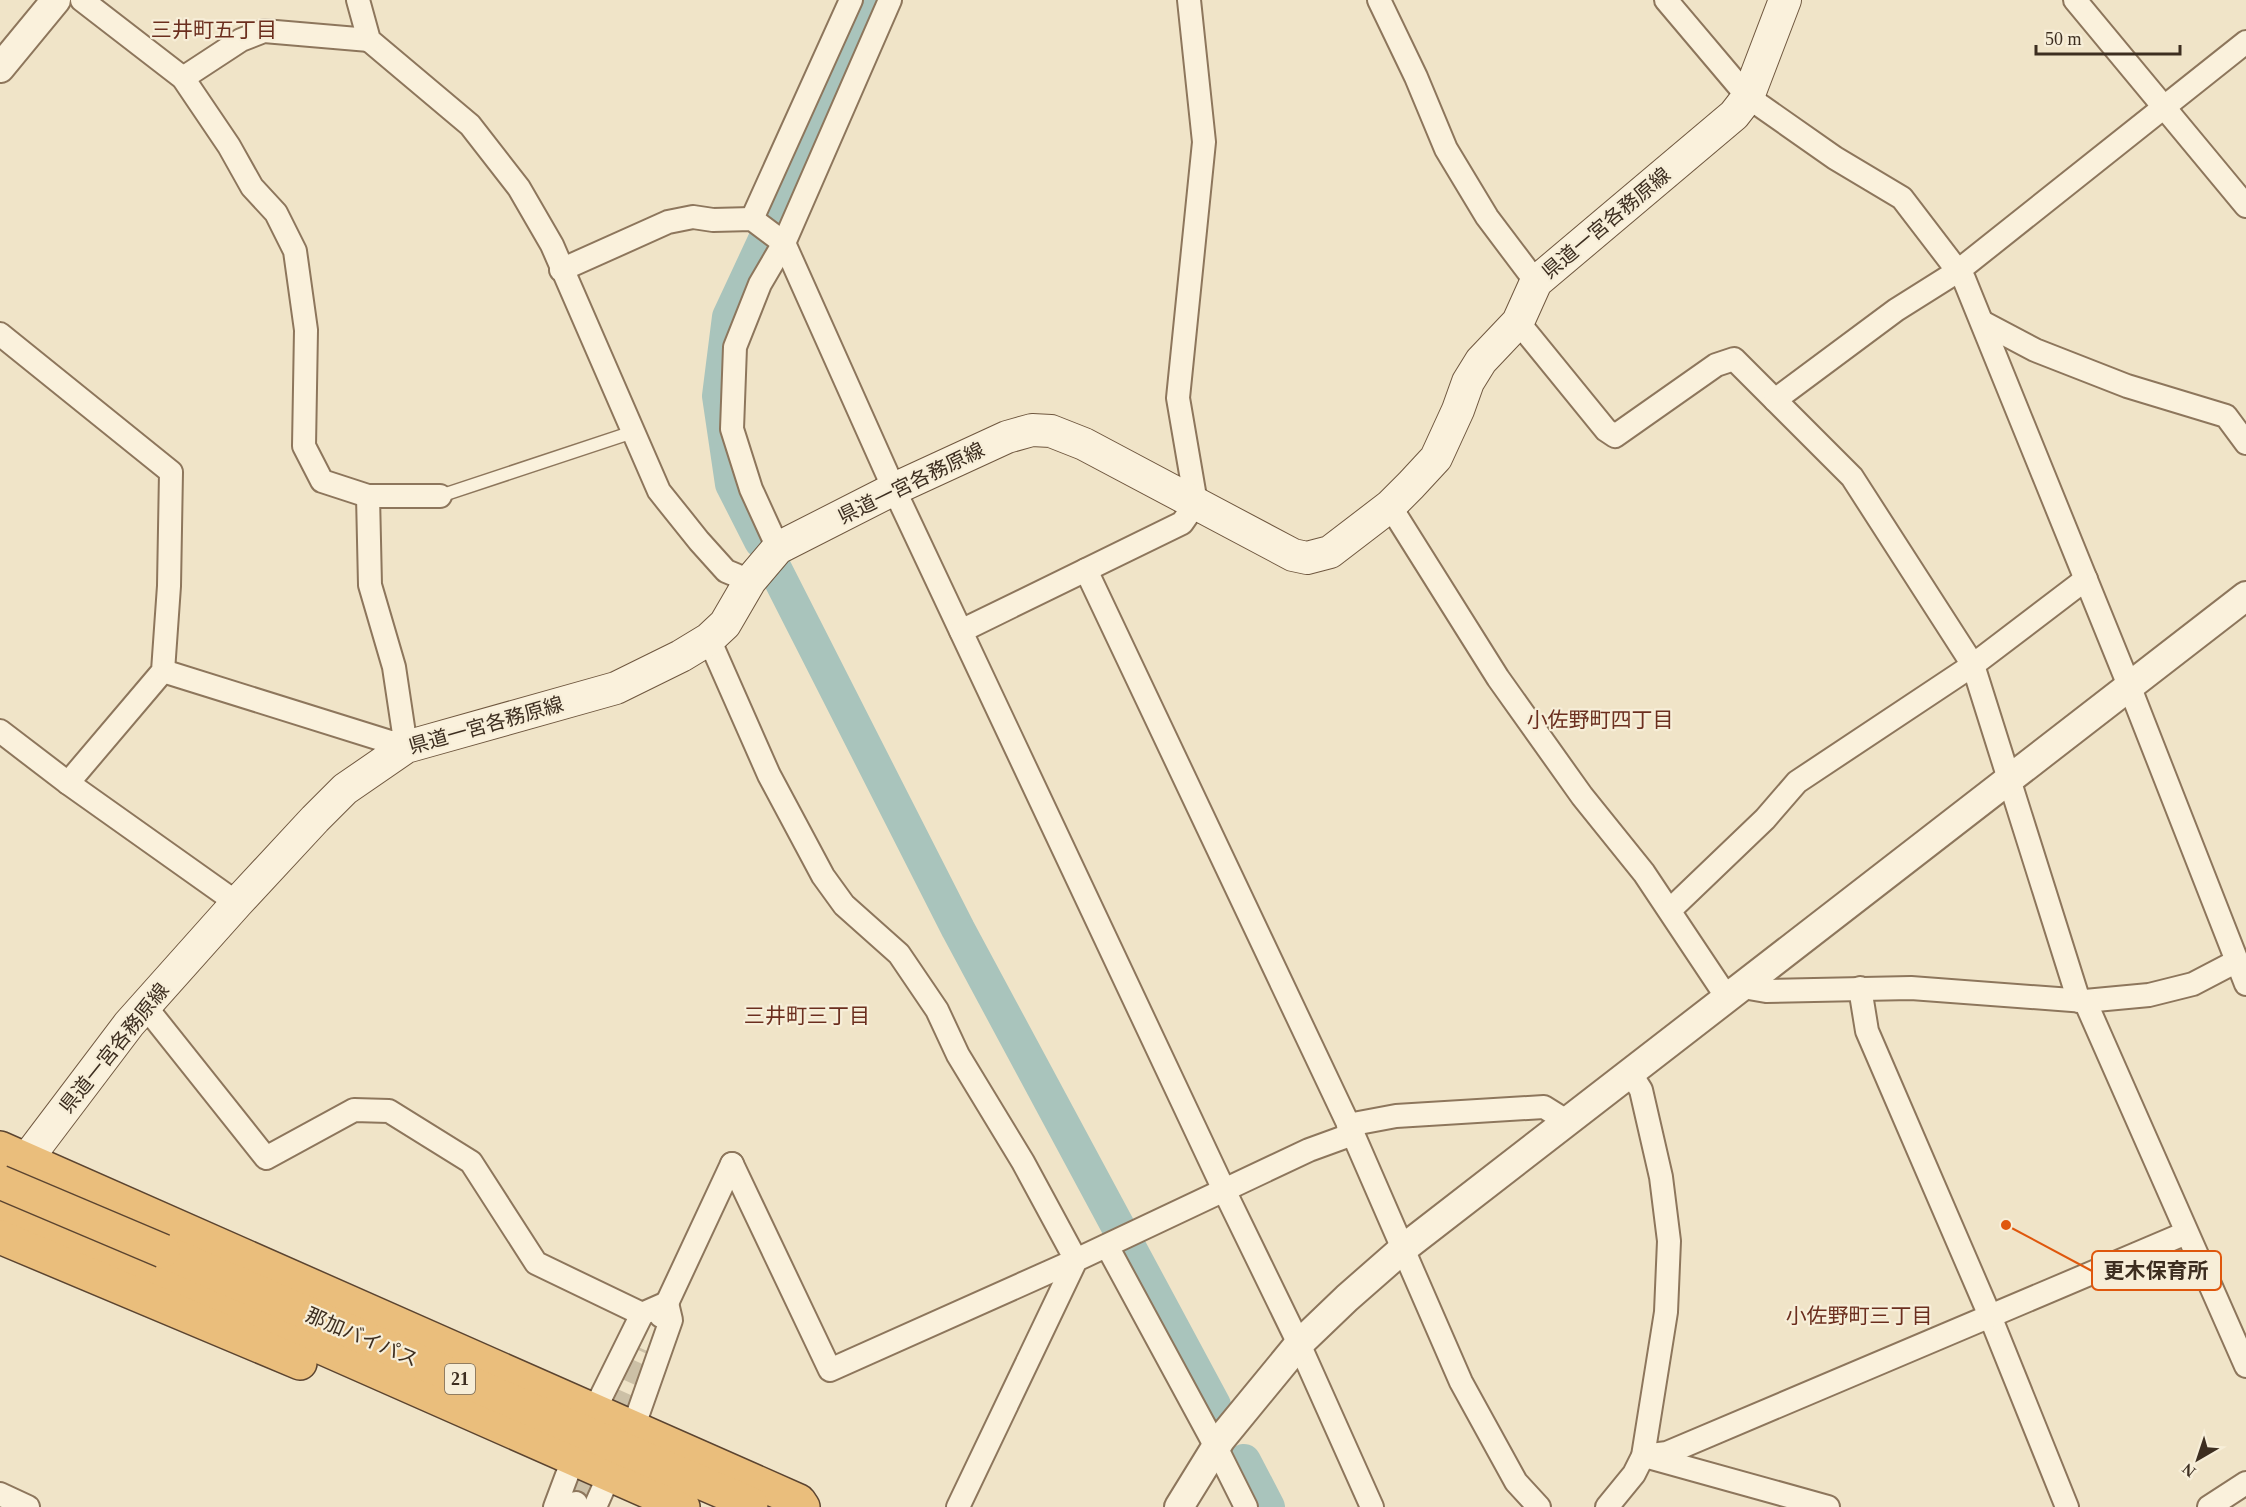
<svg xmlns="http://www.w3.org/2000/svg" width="2246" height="1507" font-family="'Times New Roman','Noto Sans JP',serif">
	<rect width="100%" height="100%" fill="#f0e4c8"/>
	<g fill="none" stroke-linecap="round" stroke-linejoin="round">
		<g stroke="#a9c4bc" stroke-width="34">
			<path d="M761,541L732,484L719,396L729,317L803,158L870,0"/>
			<path d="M774,567L958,929L1214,1405"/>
			<path d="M1244,1461L1268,1507"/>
		</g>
		<path stroke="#ccc0a6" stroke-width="22" stroke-dasharray="22 11" stroke-linecap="butt" d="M576,1503L645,1350"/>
		<defs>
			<path id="service" d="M440,496L633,432"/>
			<g id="minor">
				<path d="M82,0L183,78L229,146L252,187L276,213L295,251L306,330L304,446L322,481L368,496H440"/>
				<path d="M358,0L369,40L470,125L519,188L552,245L659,491L699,541L726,571L750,581"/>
				<path d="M1379,0L1416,77L1446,149L1487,217L1536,282"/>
				<path d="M1666,0L1748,97L1835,158L1902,198L1964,279L2130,688L2246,984"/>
				<path d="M2075,0L2246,206"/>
				<path d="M183,78L241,40L264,31L369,40"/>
				<path d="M752,219L851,0"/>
				<path d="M561,270L668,222L693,217L713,220L752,219L784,243L894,489L1224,1190L1299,1344L1372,1507"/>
				<path d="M1518,322L1606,430L1615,436L1716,365L1734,359L1852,477L1973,665L2079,1001"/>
				<path d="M1982,322L2035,350L2127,386L2226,416L2246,443"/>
				<path d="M0,334L171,472L169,586L163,671L68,783"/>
				<path d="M1775,400L1896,310L1958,271L2246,42"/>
				<path d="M1390,506L1498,678L1582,796L1644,873L1728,999"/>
				<path d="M778,548L751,489L732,429L735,347L760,284L784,243L890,0"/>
				<path d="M1086,570L1353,1134L1461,1382L1516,1482L1539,1507"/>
				<path d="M961,631L1182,523L1196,503L1178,398L1204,142L1189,0"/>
				<path d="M709,639L769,775L823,876L844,905L899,954L937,1010L958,1055L1023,1162L1076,1260L830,1370L732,1164"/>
				<path d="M163,671L406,747L394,667L370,585L368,496"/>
				<path d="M0,731L68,783L237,903"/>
				<path d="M1670,910L1765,819L1797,782L1973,665L2086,579"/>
				<path d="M1743,987L1766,991L1911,988L2085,1001L2149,995L2193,984L2237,961"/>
				<path d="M1860,988L1867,1031L1990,1316L2067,1507"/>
				<path d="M2085,1001L2246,1366"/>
				<path d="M145,1006L266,1158L354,1110L389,1111L471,1162L536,1263L642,1314"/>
				<path d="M1348,1125L1396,1116L1544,1107L1568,1122"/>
				<path d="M1107,1246L1216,1447L1246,1507"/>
				<path d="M661,1316L732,1164"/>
				<path d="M594,1411L642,1314L667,1303L671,1320L633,1428"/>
				<path d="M1643,1456L1667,1453L2186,1233"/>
				<path d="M1648,1457L1828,1507"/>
				<path d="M0,1494L28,1507"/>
				<path d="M555,1507L567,1475"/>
				<path d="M574,1507L576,1503"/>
				<path d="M595,1507L603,1489"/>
				<path d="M958,1507L1076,1260L1309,1150L1353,1134"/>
				<path d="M1607,1507L1634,1474L1643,1456L1666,1312L1669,1241L1661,1177L1641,1090L1631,1074"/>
				<path d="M2209,1507L2246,1483"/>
			</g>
			<g id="tertiary">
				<path d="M0,68L56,0"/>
				<path d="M1179,1507L1221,1439L1299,1344L1347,1298L1404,1248L2246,596"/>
			</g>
			<path id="secondary" d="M11,1180L129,1024L237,903L315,819L345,789L406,747L616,688L681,656L709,639L725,624L750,581L778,548L894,489L1007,437L1032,430L1051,431L1084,444L1293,555L1307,558L1330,552L1390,506L1411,485L1436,458L1458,410L1468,382L1481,361L1518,322L1536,282L1734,115L1748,97L1785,0"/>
			<g id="trunk">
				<path d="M0,1148L799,1501L803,1507"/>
				<path d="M0,1210L155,1274L683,1507"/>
				<path d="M0,1237L300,1363"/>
				<path d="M163,1251L751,1504"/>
			</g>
		</defs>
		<use href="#service" stroke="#8d765c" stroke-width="15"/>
		<use href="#minor" stroke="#8d765c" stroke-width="26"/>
		<use href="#tertiary" stroke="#8d765c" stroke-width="32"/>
		<use href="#secondary" stroke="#6f573f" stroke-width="34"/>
		<use href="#trunk" stroke="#5b4430" stroke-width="36"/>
		<use href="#service" stroke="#faf1dc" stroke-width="12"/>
		<use href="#minor" stroke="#faf1dc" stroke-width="22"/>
		<use href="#tertiary" stroke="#faf1dc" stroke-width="28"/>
		<use href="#secondary" stroke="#faf1dc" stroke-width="32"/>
		<use href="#trunk" stroke="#eabe7c" stroke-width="33"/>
		<defs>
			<path id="trunk-bridge" d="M0,1182L163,1251"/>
		</defs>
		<use href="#trunk-bridge" stroke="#5b4430" stroke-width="36" stroke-linecap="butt"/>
		<use href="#trunk-bridge" stroke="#eabe7c" stroke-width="33"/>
	</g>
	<g text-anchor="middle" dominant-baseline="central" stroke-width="4.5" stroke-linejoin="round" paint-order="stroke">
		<rect fill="#f7eed8" stroke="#756857" stroke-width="1.5" x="445" y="1364" width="30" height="30" rx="4.5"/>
		<g font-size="18" font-weight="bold" fill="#3d2e20">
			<text x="460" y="1379">21</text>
		</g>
		<g font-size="20" fill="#3d2e20" stroke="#f7eed8">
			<text transform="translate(1606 223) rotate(-40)">県道一宮各務原線</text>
			<text transform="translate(911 483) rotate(-26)">県道一宮各務原線</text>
			<text transform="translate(486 725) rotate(-16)">県道一宮各務原線</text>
			<text transform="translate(114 1048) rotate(-51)">県道一宮各務原線</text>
			<text transform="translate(362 1337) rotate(23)">那加バイパス</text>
		</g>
		<g font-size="21" fill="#6b2e1e" stroke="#f7eed8">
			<text x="214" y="30">三井町五丁目</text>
			<text x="1600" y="720">小佐野町四丁目</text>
			<text x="807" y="1016">三井町三丁目</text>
			<text x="1859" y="1316">小佐野町三丁目</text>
		</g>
	</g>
	<path fill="none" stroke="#df570d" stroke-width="2" d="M2006 1225L2092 1271"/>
	<circle fill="#df570d" stroke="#f7eed8" stroke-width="2" cx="2006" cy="1225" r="6"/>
	<rect fill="#f7eed8" stroke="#df570d" stroke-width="2" x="2092" y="1251" width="129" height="39" rx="6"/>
	<g font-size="21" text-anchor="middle" font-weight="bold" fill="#3d2e20">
		<text x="2156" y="1278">更木保育所</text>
	</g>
	<g transform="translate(2198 1459) rotate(219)" stroke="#f7eed8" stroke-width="4.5" paint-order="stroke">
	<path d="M0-4.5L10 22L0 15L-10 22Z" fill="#3d2e20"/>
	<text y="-9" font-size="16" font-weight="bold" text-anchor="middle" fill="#3d2e20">N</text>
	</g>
	<path d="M2036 45v9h144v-9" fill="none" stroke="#3d2e20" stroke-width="3"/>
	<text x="2045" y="45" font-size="18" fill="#3d2e20" stroke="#f7eed8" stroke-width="4.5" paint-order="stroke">50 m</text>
</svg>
